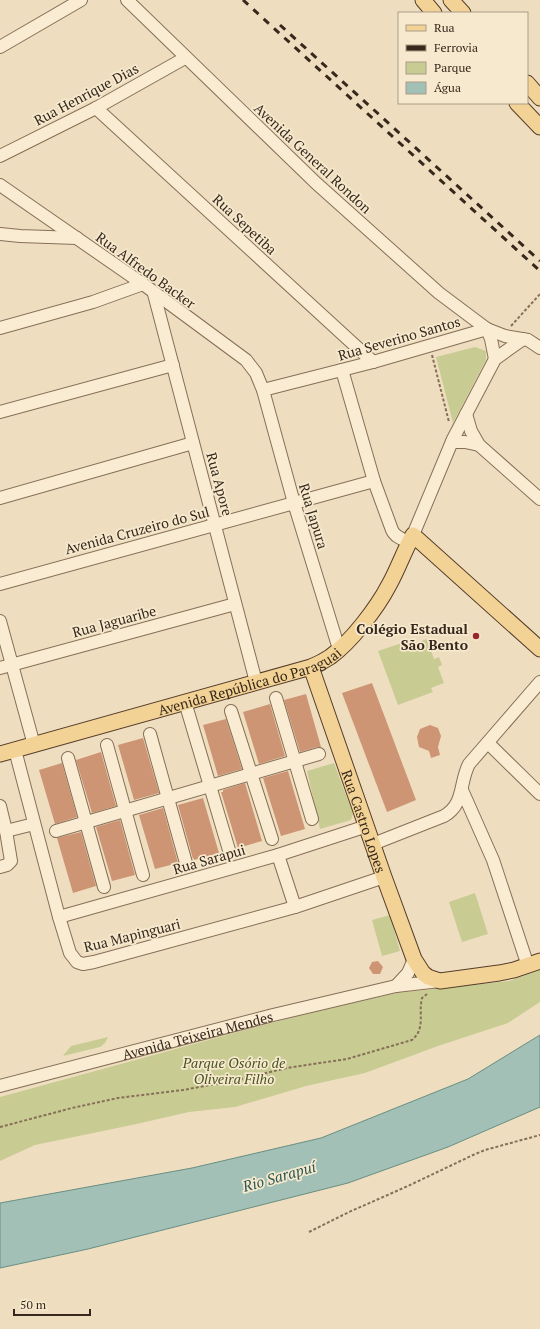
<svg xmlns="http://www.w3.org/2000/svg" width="540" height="1329" font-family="'PT Serif',serif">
	<rect width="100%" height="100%" fill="#eedebf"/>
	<g fill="#c8cc93">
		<path d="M475,347L486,351V360L453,423L436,357Z"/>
		<path d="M414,639L416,643L427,639L434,659L439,657L442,665L438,667L444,683L431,688L433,692L398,705L378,651Z"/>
		<path d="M334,763L353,814L351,820L320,829L307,771Z"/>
		<path d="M475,893L488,934L462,942L449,902Z"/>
		<path d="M390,915L400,951L382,956L372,920Z"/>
		<path d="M540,970V1002L508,1023L438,1046L365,1073L306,1086L235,1107L189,1112L132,1125L35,1145L0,1161V1097L304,1014L397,993L509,981Z"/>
		<path d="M108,1037L105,1043L100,1047L63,1056L71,1046Z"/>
	</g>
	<path fill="#a2c0b6" stroke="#698e83" d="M540,1035V1107L448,1147L348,1183L88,1249L0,1268V1203L192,1168L321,1138L468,1079Z"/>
	<g fill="#ce9574">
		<path d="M372,683L416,800L387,812L342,693Z"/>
		<path d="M306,694L321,747H317L300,752L284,700Z"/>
		<path d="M270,704L285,756L259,764L243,712Z"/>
		<path d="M226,719L242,769L218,776L203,725Z"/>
		<path d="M430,725L438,728L441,736L438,747L440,755L431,758L429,751L419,747L417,737L420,729Z"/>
		<path d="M143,738L159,793L134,800L118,745Z"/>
		<path d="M101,752L116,806L92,813L76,760Z"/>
		<path d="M62,763L77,817L55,824L39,770Z"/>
		<path d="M288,771L305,829L281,836L263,778Z"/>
		<path d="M245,783L262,841L238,848L221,792H223V790Z"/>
		<path d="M203,798L219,853L194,860V858L193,859L178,805Z"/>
		<path d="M163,808L178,863L155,869L139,815Z"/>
		<path d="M120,820L135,875L112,881L96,827Z"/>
		<path d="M81,832L96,886L73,893L57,838Z"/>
		<path d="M378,961L383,967L380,974H373L369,968L372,962Z"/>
	</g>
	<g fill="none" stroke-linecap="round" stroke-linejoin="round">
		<defs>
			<g id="minor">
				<path d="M127,0L316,183L439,293L487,329L505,336L528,340L540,348"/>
				<path d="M0,47L81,0"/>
				<path d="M96,108L373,362"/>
				<path d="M0,156L96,108L185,58"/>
				<path d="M0,185L143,284L246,360L256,373L263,390L294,503L339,649"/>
				<path d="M0,234L20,236L77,238"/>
				<path d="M154,294L256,682"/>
				<path d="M0,328L93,302L143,284"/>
				<path d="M487,329L491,339L495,359"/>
				<path d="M342,370L374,481L392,530C395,537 402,539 409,542"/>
				<path d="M263,390L373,362L487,329"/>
				<path d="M0,412L173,365"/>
				<path d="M466,414L471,431L479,445L540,499"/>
				<path d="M452,442H465L479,445"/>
				<path d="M0,498L193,443"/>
				<path d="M413,535L453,439L495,359L523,339"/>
				<path d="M0,584L374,481"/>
				<path d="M0,621L34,745"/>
				<path d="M0,668L235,604"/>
				<path d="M276,698L312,819"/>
				<path d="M185,702L229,850"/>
				<path d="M231,711L272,839"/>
				<path d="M150,734L186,863"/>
				<path d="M488,743L540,794"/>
				<path d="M107,745L143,875"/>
				<path d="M15,750L59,917L70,953L77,962L83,964L94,962L295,907L384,877"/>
				<path d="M68,758L104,887"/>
				<path d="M462,790L493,860L528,966"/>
				<path d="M0,806L6,831L11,861L7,865L0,867"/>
				<path d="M6,831L34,824"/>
				<path d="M56,831L319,754"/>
				<path d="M373,844L444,816C465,804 459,783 469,764L540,682"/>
				<path d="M278,855L295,907"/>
				<path d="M59,917L278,855L367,826"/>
				<path d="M396,986L408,973L414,959"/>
				<path id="s1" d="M0,1086L273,1015L396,986L440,981"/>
			</g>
			<g id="major">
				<path d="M423,0L434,13"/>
				<path d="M451,0L463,13"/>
				<path d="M527,83L540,98"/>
				<path d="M517,103L540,127"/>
				<path id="s2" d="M311,667L384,877L414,959L423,973L428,977L440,981L499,973L514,970L540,961"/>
				<path id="s3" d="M0,754L311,667C318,664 324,661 330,657C351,642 377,608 389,585C398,569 404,551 413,535L540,649"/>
			</g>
		</defs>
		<use href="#minor" stroke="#876f57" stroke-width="14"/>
		<use href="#major" stroke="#553d2c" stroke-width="17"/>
		<g stroke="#876f57" stroke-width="2" stroke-dasharray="3 2" stroke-linecap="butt">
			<path d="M511,326L540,294"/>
			<path d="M432,355L449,422"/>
			<path d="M0,1127L72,1108L118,1098L183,1090L232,1081L287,1068L347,1059L412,1040C426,1028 418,1014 422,998L427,994"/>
			<path d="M309,1232L349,1212L408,1186L473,1155L485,1150L540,1135"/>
		</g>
		<use href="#minor" stroke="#f9ecd2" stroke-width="12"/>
		<use href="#major" stroke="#f3d295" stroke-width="15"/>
		<g stroke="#36281c" stroke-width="3" stroke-dasharray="7 7" stroke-linecap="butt">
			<path d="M243,0L540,271"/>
			<path d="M280,25L374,110L540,261"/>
		</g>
	</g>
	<circle fill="#97262b" stroke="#f6e9ce" stroke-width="1.5" cx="476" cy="636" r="4"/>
	<g text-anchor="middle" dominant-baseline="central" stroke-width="3.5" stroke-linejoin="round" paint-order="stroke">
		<g font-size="14" fill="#36281c" stroke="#f6e9ce">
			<text transform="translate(86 94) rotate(-28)">Rua Henrique Dias</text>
			<text transform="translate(313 158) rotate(43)">Avenida General Rondon</text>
			<text transform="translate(245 224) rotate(43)">Rua Sepetiba</text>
			<text transform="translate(146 270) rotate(36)">Rua Alfredo Backer</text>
			<text transform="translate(399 338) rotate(-16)">Rua Severino Santos</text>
			<text transform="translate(220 484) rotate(75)">Rua Apore</text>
			<text transform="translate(314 516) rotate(73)">Rua Japura</text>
			<text transform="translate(137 530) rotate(-15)">Avenida Cruzeiro do Sul</text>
			<text transform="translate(114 621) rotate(-15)">Rua Jaguaribe</text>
			<text stroke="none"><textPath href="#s3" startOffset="260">Avenida República do Paraguai</textPath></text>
			<text stroke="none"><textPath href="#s2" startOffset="163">Rua Castro Lopes</textPath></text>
			<text transform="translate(209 859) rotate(-16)">Rua Sarapui</text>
			<text transform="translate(132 935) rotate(-14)">Rua Mapinguari</text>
			<text stroke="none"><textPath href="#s1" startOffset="204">Avenida Teixeira Mendes</textPath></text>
		</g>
		<g font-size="14" font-weight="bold" fill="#36281c" stroke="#f6e9ce" text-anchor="end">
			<text x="468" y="628">Colégio Estadual<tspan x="468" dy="16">São Bento</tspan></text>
		</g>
		<g font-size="14" font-style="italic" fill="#495322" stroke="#f6e9ce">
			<text x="234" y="1062">Parque Osório de<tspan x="234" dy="16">Oliveira Filho</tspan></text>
		</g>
		<g font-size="15" font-style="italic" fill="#2b5752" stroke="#f6e9ce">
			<text transform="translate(279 1176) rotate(-16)">Rio Sarapuí</text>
		</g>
	</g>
	<rect x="398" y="12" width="130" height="92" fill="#f6e9ce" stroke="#a99c87"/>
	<rect x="406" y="25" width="20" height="6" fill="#f3d295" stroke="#a99c87"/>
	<text x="434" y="32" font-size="12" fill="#36281c">Rua</text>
	<rect x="406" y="45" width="20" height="6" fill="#36281c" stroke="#a99c87"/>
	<text x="434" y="52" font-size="12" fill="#36281c">Ferrovia</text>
	<rect x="406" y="62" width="20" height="12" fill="#c8cc93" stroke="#a99c87"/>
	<text x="434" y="72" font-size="12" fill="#36281c">Parque</text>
	<rect x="406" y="82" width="20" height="12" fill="#a2c0b6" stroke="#a99c87"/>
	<text x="434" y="92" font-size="12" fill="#36281c">Água</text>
	<path d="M14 1309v6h76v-6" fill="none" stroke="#36281c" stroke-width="2"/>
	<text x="20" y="1309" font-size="12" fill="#36281c" stroke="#f6e9ce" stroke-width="3" paint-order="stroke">50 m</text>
</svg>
